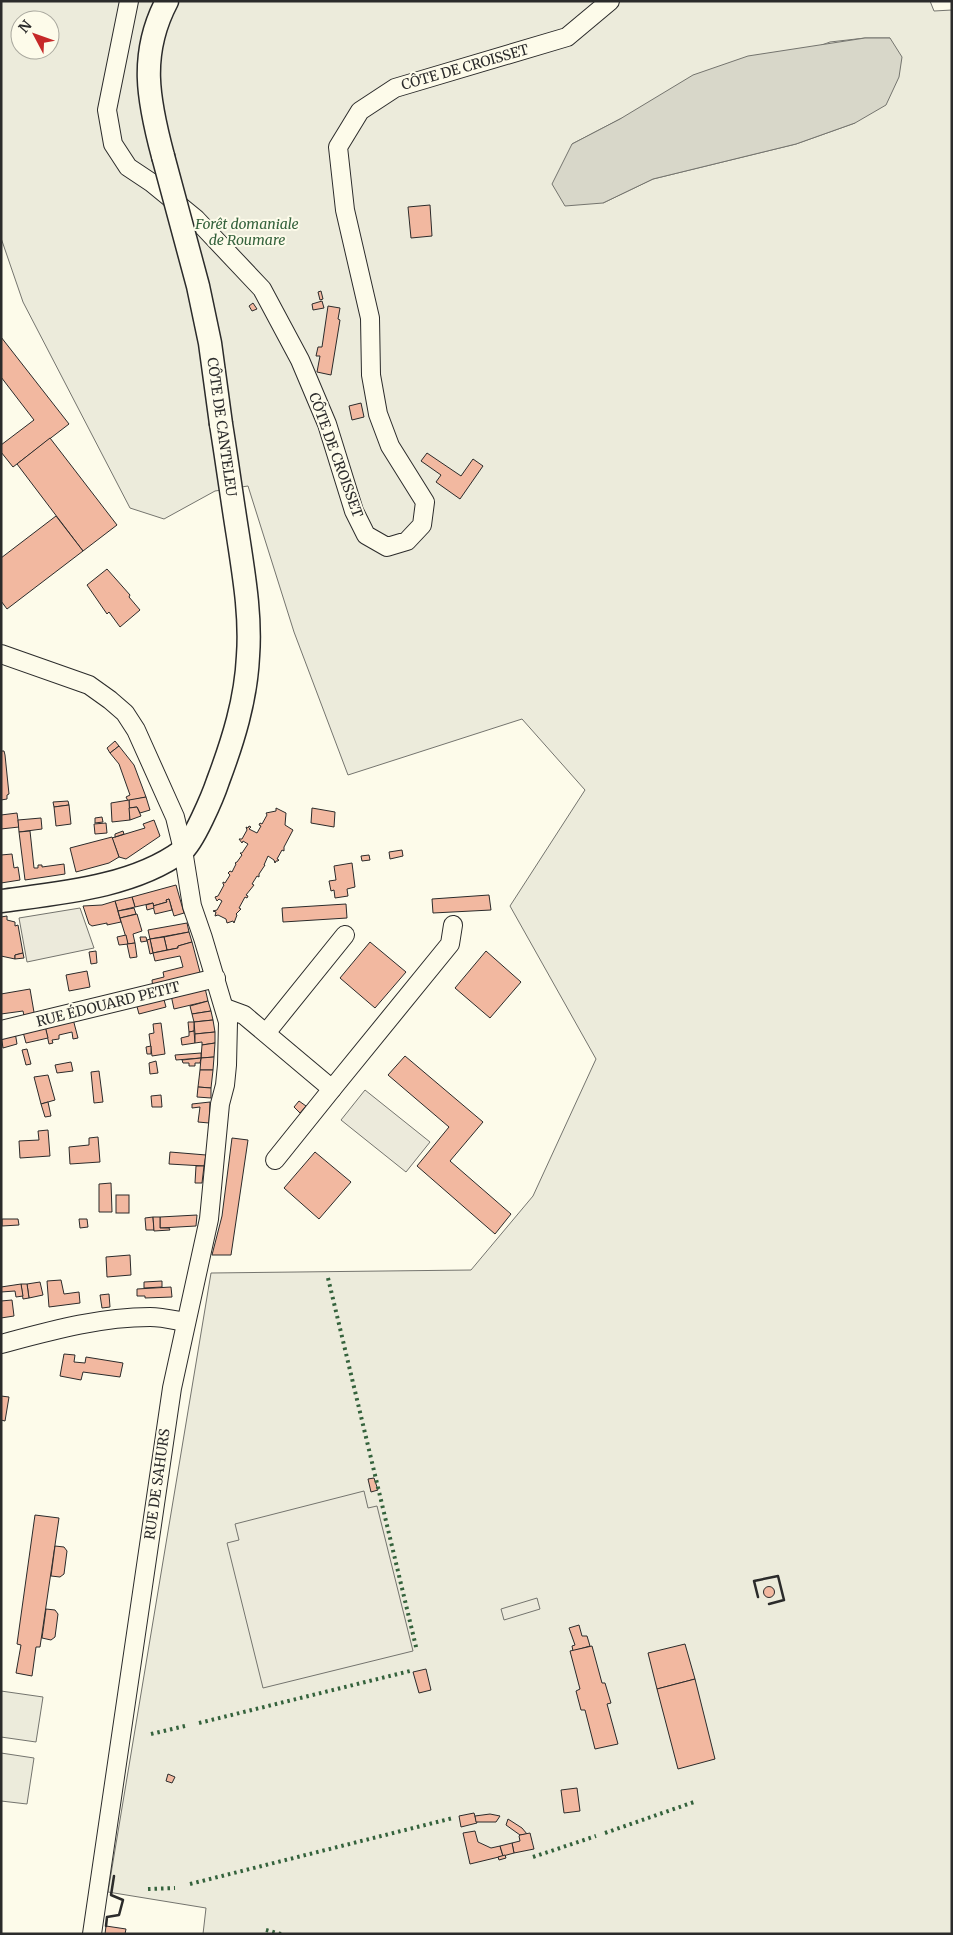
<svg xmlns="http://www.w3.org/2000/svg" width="953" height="1935" font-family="Merriweather,serif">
	<rect width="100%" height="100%" fill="#fdfbea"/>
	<g fill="#ecebdb" stroke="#74746e" fill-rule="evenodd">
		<path d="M1,1H930L934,11L952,10V1934H203L206,1908L108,1892L211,1273L471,1270L533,1196L596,1059L510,906L585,790L522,719L348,775L294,632L248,486L215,491L164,519L130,508L23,302L1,238ZM20,20H50V50H20ZM865,38H890L855,123L796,144L653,179L603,203L572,144L620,119L830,42Z"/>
		<path d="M1,1691L43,1697L36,1742L1,1737Z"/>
		<path d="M1,1753L34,1758L27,1804L1,1801Z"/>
	</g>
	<g fill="#eceadb" stroke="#74746e">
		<path d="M80,908L94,948L27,962L19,918Z"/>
		<path d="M365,1090L430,1142L406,1172L341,1120Z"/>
		<path d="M364,1491L368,1508L377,1506L413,1651L263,1688L227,1543L239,1540L235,1524Z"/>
		<path d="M537,1598L540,1609L504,1620L501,1609Z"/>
	</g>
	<path fill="#d8d7c9" stroke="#74746e" d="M865,38H890L902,57L899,77L886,105L855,123L796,144L653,179L603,203L565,206L552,184L572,144L620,119L693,75L748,56Z"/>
	<g fill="#f2b8a0" stroke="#2b2b2b">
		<path d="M430,205L432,236L411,238L408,207Z"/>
		<path d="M321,291L323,299L320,300L318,292Z"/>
		<path d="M322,301L324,308L313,310L312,304Z"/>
		<path d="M253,303L257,309L252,311L249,306Z"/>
		<path d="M328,306L340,308L338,319L340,320L331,375L317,372L320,356H316L318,347H322Z"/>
		<path d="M1,337L69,424L13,467L1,452V445L34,420L1,377Z"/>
		<path d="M361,403L364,417L352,420L349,406Z"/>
		<path d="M50,438L117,525L83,551L17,464Z"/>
		<path d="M427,453L461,476L473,459L483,466L460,499L436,482L441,475L421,461Z"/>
		<path d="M56,516L83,551L7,609L1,601V558Z"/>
		<path d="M107,569L130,595L129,597L140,610L120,627L109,612L107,614L87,585Z"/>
		<path d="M115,741L119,746L110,753L107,748Z"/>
		<path d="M119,746L134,765L146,797L128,801L126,797L130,795L119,764L110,753Z"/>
		<path d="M1,751H4L5,755L9,794L7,795V799L1,800Z"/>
		<path d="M146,797L150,810L140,813L137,807L129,808V800Z"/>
		<path d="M129,800L130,820L112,822L111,803Z"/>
		<path d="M68,801L69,805L54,807L53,802Z"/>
		<path d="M69,805L71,824L56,826L54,807Z"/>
		<path d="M137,807L141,816L130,820L129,808Z"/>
		<path d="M276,808L286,813L285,825L293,830L284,847V851L282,850L277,859L279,860L278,861H276L275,863L274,860L268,856L264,865H265L259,874V877L257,876L252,884L254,885L246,895L248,896L247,898L245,897L239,908L241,909L236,914L237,915L234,923L233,921L227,923L226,919L218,915L215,916L216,912L213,911L217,910L222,901L219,899L217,901L215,897L218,896L224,885L223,884V882L225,883L230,875L228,873L230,871L232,872L236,864L235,863L237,862L242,855L240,853H242L248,844L243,841L242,843L239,839H242L247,830L246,827L248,828L249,826L251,827L249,829L257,833L261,826L259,825L260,823L262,824L267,815L266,813L276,811Z"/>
		<path d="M312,808L335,812L334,827L311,823Z"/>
		<path d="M17,813L19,827L1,829V815Z"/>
		<path d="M102,817L103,822L95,823V818Z"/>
		<path d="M41,818L42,829L19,832L18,820Z"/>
		<path d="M154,820L160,836L126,859L119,857L112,838L145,828L143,824Z"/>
		<path d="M106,823L107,833L95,834L94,824Z"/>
		<path d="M30,831L34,868H38V865H42V867L64,864L65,874L25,880L19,832Z"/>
		<path d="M123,831L124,834L115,837V834Z"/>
		<path d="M112,837L119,857L109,863L76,872L70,848Z"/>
		<path d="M402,850L403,856L390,859L389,852Z"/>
		<path d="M12,854L14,868L18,867L20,880L1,883V855Z"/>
		<path d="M369,855L370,860L362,861L361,856Z"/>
		<path d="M352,863L355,887L347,889L348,896L335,898L334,890L331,891L329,881L336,880L334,866Z"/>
		<path d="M176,885L184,913L174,916L169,899L166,900L167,902L153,906V903L135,907L132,897Z"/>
		<path d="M489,895L491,910L433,913L432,899Z"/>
		<path d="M132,897L135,907L118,911L115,901Z"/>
		<path d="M169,899L172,910L155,914L153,906L167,902L166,900Z"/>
		<path d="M115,901L121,922L107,925V923L92,926L89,924L83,906L102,905Z"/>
		<path d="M153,903L154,908L147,910L146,905Z"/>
		<path d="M346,904L347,918L283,922L282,908Z"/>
		<path d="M134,908L136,914L120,918L118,911Z"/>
		<path d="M137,914L142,931L133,934L135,943L128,944L120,918Z"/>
		<path d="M7,916V920L15,922V926L18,925L23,953L15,955V959L1,956V917Z"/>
		<path d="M187,923L189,932L150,939L148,930Z"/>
		<path d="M189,932L192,942L178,946V948L167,950L164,937Z"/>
		<path d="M126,935L128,944L119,945L117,937Z"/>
		<path d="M140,937H146L147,941L141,942Z"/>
		<path d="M164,937L167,950L153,953L150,939Z"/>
		<path d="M150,939L153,953L150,954L147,940Z"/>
		<path d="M192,942L201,976L153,989L152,980L164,977L163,972L183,967L180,956L155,961L153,953L178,948V946Z"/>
		<path d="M370,942L406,972L375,1008L340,978Z"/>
		<path d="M135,943L137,957L130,958L127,944Z"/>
		<path d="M96,951L97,963L91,964L89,952Z"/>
		<path d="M486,951L521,982L490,1018L455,988Z"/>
		<path d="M23,953L24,958L15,959V955Z"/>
		<path d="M87,971L90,987L69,991L66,975Z"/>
		<path d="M205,988L208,1001L174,1009L171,995Z"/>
		<path d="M30,989L35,1018L25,1020L23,1011L1,1014V994Z"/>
		<path d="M163,996L166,1007L139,1014L136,1003Z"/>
		<path d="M208,1001L211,1011L192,1014L190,1006Z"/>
		<path d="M211,1011L213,1020L194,1022L192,1014Z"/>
		<path d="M73,1019L78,1038L73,1039L72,1032L59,1035V1039L52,1040L53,1043L49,1044L45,1026Z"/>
		<path d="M213,1020L215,1032L195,1034L194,1022Z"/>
		<path d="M188,1022H194V1031L189,1032Z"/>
		<path d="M161,1023L165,1054L152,1056L149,1034L154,1033L153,1024Z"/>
		<path d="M45,1026L48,1038L26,1043L23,1032Z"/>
		<path d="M194,1031L195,1043L182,1045L181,1038L189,1036V1032Z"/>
		<path d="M15,1032L17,1044L3,1048L1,1035Z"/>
		<path d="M215,1032V1043L202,1045V1042L195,1043V1034Z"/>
		<path d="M215,1043L214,1057L201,1058L202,1045Z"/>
		<path d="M151,1046V1054H147L146,1047Z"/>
		<path d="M27,1049L31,1064L26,1065L22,1050Z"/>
		<path d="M201,1053V1058L176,1060L175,1055Z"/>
		<path d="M405,1056L483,1122L450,1161L511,1214L495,1234L417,1166L449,1127L388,1075Z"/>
		<path d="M214,1057L213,1070H200L201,1058Z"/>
		<path d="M201,1058L200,1063H195V1066H189V1063H183L182,1060Z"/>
		<path d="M156,1061L158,1073L150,1074L149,1063Z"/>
		<path d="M71,1062L73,1071L57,1073L55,1065Z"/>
		<path d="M200,1070H213L211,1088L198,1087Z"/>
		<path d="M99,1071L103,1102L94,1103L91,1072Z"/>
		<path d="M48,1075L55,1100L41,1104L34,1077Z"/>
		<path d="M198,1087L211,1088V1098L197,1097Z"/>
		<path d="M161,1095L162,1107H152L151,1096Z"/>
		<path d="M299,1101L306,1106L300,1113L294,1107Z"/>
		<path d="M48,1102L51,1116L45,1117L41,1104Z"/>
		<path d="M210,1102L209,1123L198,1122L200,1107L192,1108V1104Z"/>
		<path d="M48,1130L50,1156L20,1158L19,1141L39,1140L38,1131Z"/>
		<path d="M98,1137L100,1162L70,1164L69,1147L89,1145V1138Z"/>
		<path d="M232,1138L248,1140L231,1255H212L222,1216Z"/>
		<path d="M170,1152L206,1155L204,1166L169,1164Z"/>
		<path d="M315,1152L351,1182L319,1219L284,1188Z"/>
		<path d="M196,1166H204L202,1183H195Z"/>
		<path d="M111,1183L112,1212H99V1184Z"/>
		<rect x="116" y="1195" width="13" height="18"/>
		<path d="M197,1215L196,1226L160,1228V1217Z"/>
		<path d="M153,1217L154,1230H146L145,1218Z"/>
		<path d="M153,1217H160V1228H169L170,1230L154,1231Z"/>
		<path d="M2,1219H18L19,1225L2,1226Z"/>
		<path d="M79,1219H87L88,1227L80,1228Z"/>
		<path d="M130,1255L131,1275L107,1277L106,1257Z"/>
		<path d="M61,1280L64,1294L79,1292L80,1303L49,1307L47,1281Z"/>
		<path d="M162,1281V1287L144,1288V1282Z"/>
		<path d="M40,1282L43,1295L29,1298L27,1284Z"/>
		<path d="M21,1284H27L29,1298L23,1299Z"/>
		<path d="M21,1284L23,1296L16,1297L15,1291L1,1292V1287Z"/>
		<path d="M171,1287L172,1297L145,1298V1296H137V1289Z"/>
		<path d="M109,1294L110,1307L102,1308L100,1295Z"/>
		<path d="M12,1300L14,1316L1,1318V1301Z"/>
		<path d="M64,1354L75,1355L74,1362L85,1363L86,1357L123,1363L120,1377L83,1372L81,1380L60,1376Z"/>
		<path d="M1,1396L9,1397L5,1421L1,1420Z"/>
		<path d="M374,1478L378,1490L371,1492L368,1479Z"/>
		<path d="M35,1515L59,1518L40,1647H36L32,1676L16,1673L21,1645L17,1644Z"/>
		<path d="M55,1546L64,1547L67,1551L64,1574L60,1577L51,1576Z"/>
		<circle cx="769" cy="1592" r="5.5"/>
		<path d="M46,1609L55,1610L58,1614L55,1637L51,1640L42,1638Z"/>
		<path d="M579,1625L582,1636H587L590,1646L573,1651L572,1646L575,1645L569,1628Z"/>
		<path d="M685,1644L695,1679L657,1689L648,1653Z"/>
		<path d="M592,1646L602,1683H605L611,1703L607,1704L618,1744L595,1749L585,1710H581L576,1691L580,1689L570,1651Z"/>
		<path d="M426,1669L431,1690L419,1693L413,1672Z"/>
		<path d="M695,1679L715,1759L678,1769L657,1689Z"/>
		<path d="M168,1774L175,1777L172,1783L166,1781Z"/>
		<path d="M577,1788L580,1811L564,1813L561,1790Z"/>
		<path d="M474,1813L477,1823L461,1827L459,1816Z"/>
		<path d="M490,1814L500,1816L496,1822H476L475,1816Z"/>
		<path d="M508,1819L522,1828L527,1834L520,1835L506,1825Z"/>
		<path d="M475,1831L478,1842L491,1848L500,1846L503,1856L470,1864L463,1833Z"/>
		<path d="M530,1833L534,1849L514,1853L512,1843L520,1841L519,1836L520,1835Z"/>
		<path d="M512,1843L514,1853L503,1856L500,1846Z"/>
		<path d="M505,1855L506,1858L499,1860L498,1857Z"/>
		<path d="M106,1926L126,1929L125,1934H105Z"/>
	</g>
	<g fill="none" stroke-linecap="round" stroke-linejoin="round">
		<defs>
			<g id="minor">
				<path d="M129,1L107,110L113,144L128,167L152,183L196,219L262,289L300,360L327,424L354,511L366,535L387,547L407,541L422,525L425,502L390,446L378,414L371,375L370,318L345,210L338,147L360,111L395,88L567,37L610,1"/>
				<path d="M1,654L89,685L110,700L125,713L136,730L175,817L183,850L192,906L203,938L228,1022L227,1065L225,1085L220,1104L209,1219L172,1388L92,1934"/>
				<path d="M225,1008L244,1015L332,1089L450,944L453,925"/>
				<path d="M1,1030L216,978"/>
				<path d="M266,1033L345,935"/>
				<path d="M275,1160L332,1089"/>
				<path d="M1,1344C50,1331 99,1317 150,1317C162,1317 174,1320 185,1322"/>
			</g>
			<g id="major">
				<path d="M163,156C148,100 139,54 167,1"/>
				<path d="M1,901C60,893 133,887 182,851C193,843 213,796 218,781C233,741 246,700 248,656C251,616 244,576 238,536C232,499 227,461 221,424"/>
			</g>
		</defs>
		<use href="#minor" stroke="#2b2b2b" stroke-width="20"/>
		<use href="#major" stroke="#2b2b2b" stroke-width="25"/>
		<use href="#minor" stroke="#fdfbea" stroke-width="18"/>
		<use href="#major" stroke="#fdfbea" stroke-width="22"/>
		<defs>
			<path id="major-bridge" d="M163,156L198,286L210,343L221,424"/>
		</defs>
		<use href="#major-bridge" stroke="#2b2b2b" stroke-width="25" stroke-linecap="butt"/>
		<use href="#major-bridge" stroke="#fdfbea" stroke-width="22"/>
		<g stroke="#34623c" stroke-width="4" stroke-dasharray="2.5 4" stroke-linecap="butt">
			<path d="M328,1278L417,1651"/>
			<path d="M199,1723L410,1671"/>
			<path d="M151,1734L185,1726"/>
			<path d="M605,1833L694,1802"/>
			<path d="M533,1857L596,1836"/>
			<path d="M190,1884L453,1818"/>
			<path d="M148,1889L175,1888"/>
			<path d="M266,1930L281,1934"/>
		</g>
		<g stroke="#2b2b2b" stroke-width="2.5">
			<path d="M758,1597L754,1581L778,1576L784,1600L769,1604"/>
			<path d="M106,1926L107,1917L119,1915L123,1900L111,1895L114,1876"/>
		</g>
	</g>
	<g text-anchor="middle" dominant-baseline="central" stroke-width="4" stroke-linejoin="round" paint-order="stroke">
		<g font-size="14" fill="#2b2b2b" stroke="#fdfbea">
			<text transform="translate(465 67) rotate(-16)">CÔTE DE CROISSET</text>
			<text transform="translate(222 427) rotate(82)">CÔTE DE CANTELEU</text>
			<text transform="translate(336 455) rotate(70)">CÔTE DE CROISSET</text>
			<text transform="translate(108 1004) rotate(-14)">RUE ÉDOUARD PETIT</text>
			<text transform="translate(157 1484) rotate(-82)">RUE DE SAHURS</text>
		</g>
		<g font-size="14" font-style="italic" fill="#34623c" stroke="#fdfbea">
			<text x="247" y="224">Forêt domaniale<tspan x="247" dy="16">de Roumare</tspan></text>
		</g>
	</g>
	<rect width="953" height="1935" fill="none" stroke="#2b2b2b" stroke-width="5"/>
	<g transform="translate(35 35) rotate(311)"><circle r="24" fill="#fdfbea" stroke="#a9a89e"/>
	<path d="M0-4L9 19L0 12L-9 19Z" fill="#c62828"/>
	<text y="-8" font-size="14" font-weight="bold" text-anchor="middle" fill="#2b2b2b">N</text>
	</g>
</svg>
